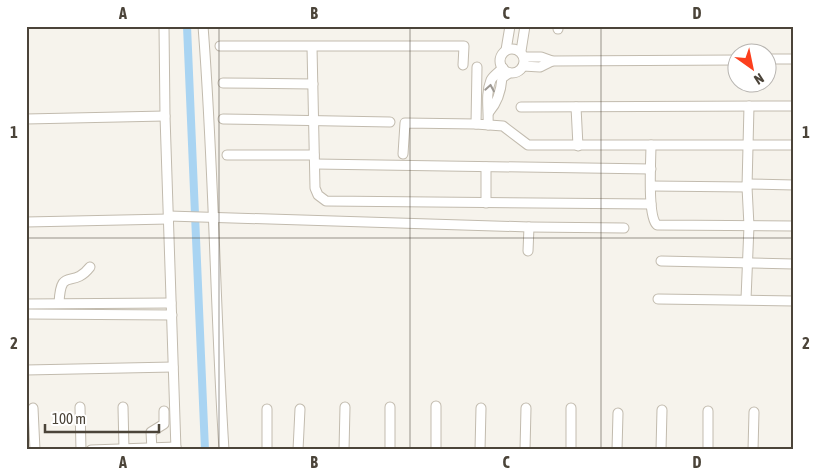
<svg xmlns="http://www.w3.org/2000/svg" width="820" height="476" font-family="'Asap Condensed',sans-serif">
	<rect width="100%" height="100%" fill="#f6f3ec"/>
	<g fill="none" stroke-linecap="round" stroke-linejoin="round">
		<path stroke="#a9d4f2" stroke-width="8" d="M187,26L205,450"/>
		<defs>
			<g id="minor">
				<path d="M164,26L165,116L176,450"/>
				<path d="M203,26C214,167 215,309 224,450"/>
				<path d="M558,29V26"/>
				<path d="M220,46H464L463,65"/>
				<path d="M312,47L315,188L318,195L326,201L651,204"/>
				<circle cx="512" cy="61" r="12"/>
				<path d="M506,50L510,26"/>
				<path d="M521,51L525,26"/>
				<path d="M524,57H541L552,61L738,60"/>
				<path d="M768,59H794"/>
				<path d="M523,66L540,67L552,61"/>
				<path d="M477,67L476,124L503,126L528,145H794"/>
				<path d="M223,83L313,84"/>
				<path d="M521,107L794,106"/>
				<path d="M576,107L578,146"/>
				<path d="M489,112C498,102 501,91 502,78L509,73"/>
				<path d="M26,119L165,116"/>
				<path d="M223,119L390,122"/>
				<path d="M488,125C489,110 485,95 491,80C493,76 499,72 503,68"/>
				<path d="M651,145C651,160 647,216 657,225L794,226"/>
				<path d="M403,154L405,123L476,124"/>
				<path d="M227,155H314"/>
				<path d="M315,164L651,169"/>
				<path d="M747,184L794,185"/>
				<path d="M651,186L747,187"/>
				<path d="M486,203V167"/>
				<path d="M169,216L529,227L624,228"/>
				<path d="M26,222L169,219"/>
				<path d="M528,251L529,227"/>
				<path d="M661,261L794,264"/>
				<path d="M658,299L794,301"/>
				<path d="M746,299L749,226L747,187L749,106"/>
				<path d="M59,303C61,265 72,290 90,267"/>
				<path d="M26,304L171,303"/>
				<path d="M26,314L172,315"/>
				<path d="M26,370L173,367"/>
				<path d="M436,406V450"/>
				<path d="M80,407L81,450"/>
				<path d="M123,407L124,449"/>
				<path d="M33,408L35,450"/>
				<path d="M91,450L176,447"/>
				<path d="M152,450L151,432L164,424V411"/>
				<path d="M267,450V409"/>
				<path d="M298,450L300,409"/>
				<path d="M344,450L345,407"/>
				<path d="M390,450V407"/>
				<path d="M480,450L481,408"/>
				<path d="M525,450L526,408"/>
				<path d="M571,450V408"/>
				<path d="M617,450L618,413"/>
				<path d="M661,450L662,410"/>
				<path d="M708,450V411"/>
				<path d="M753,450L754,412"/>
			</g>
		</defs>
		<use href="#minor" stroke="#c2bbae" stroke-width="11"/>
		<use href="#minor" stroke="#fff" stroke-width="9"/>
	</g>
	<defs><path id="oneway-chevron" d="M-2-3.5L2.5 0L-2 3.5" fill="none" stroke-width="1.6" stroke-linecap="round" stroke-linejoin="round" transform="scale(1.25)"/></defs>
	<use stroke="#9c9892" href="#oneway-chevron" transform="translate(490 88) rotate(-80)"/>
	<path fill="none" stroke="#4b4439" stroke-width="1" stroke-opacity="0.55" d="M219,26V450M410,26V450M601,26V450M26,238H794"/>
	<rect width="820" height="476" fill="none" stroke="#ffffff" stroke-width="55"/>
	<g transform="translate(752 68) rotate(147)"><circle r="24" fill="#ffffff" stroke="#b7b4b0"/>
	<path d="M0-4L9 19L0 12L-9 19Z" fill="#fc3f1d"/>
	<text y="-8" font-size="14" font-weight="bold" text-anchor="middle" fill="#4b4439">N</text>
	</g>
	<path d="M45 424v8h114v-8" fill="none" stroke="#4b4439" stroke-width="2.5"/>
	<text x="52" y="424" font-size="15" fill="#4b4439" stroke="#ffffff" stroke-width="4" paint-order="stroke">100 m</text>
	<rect x="28" y="28" width="764" height="420" fill="none" stroke="#4b4439" stroke-width="2"/>
	<g font-size="16" text-anchor="middle" font-weight="bold" fill="#4b4439">
		<text x="123" y="19">A</text>
		<text x="314" y="19">B</text>
		<text x="506" y="19">C</text>
		<text x="697" y="19">D</text>
		<text x="14" y="138">1</text>
		<text x="806" y="138">1</text>
		<text x="14" y="349">2</text>
		<text x="806" y="349">2</text>
		<text x="123" y="468">A</text>
		<text x="314" y="468">B</text>
		<text x="506" y="468">C</text>
		<text x="697" y="468">D</text>
	</g>
</svg>
